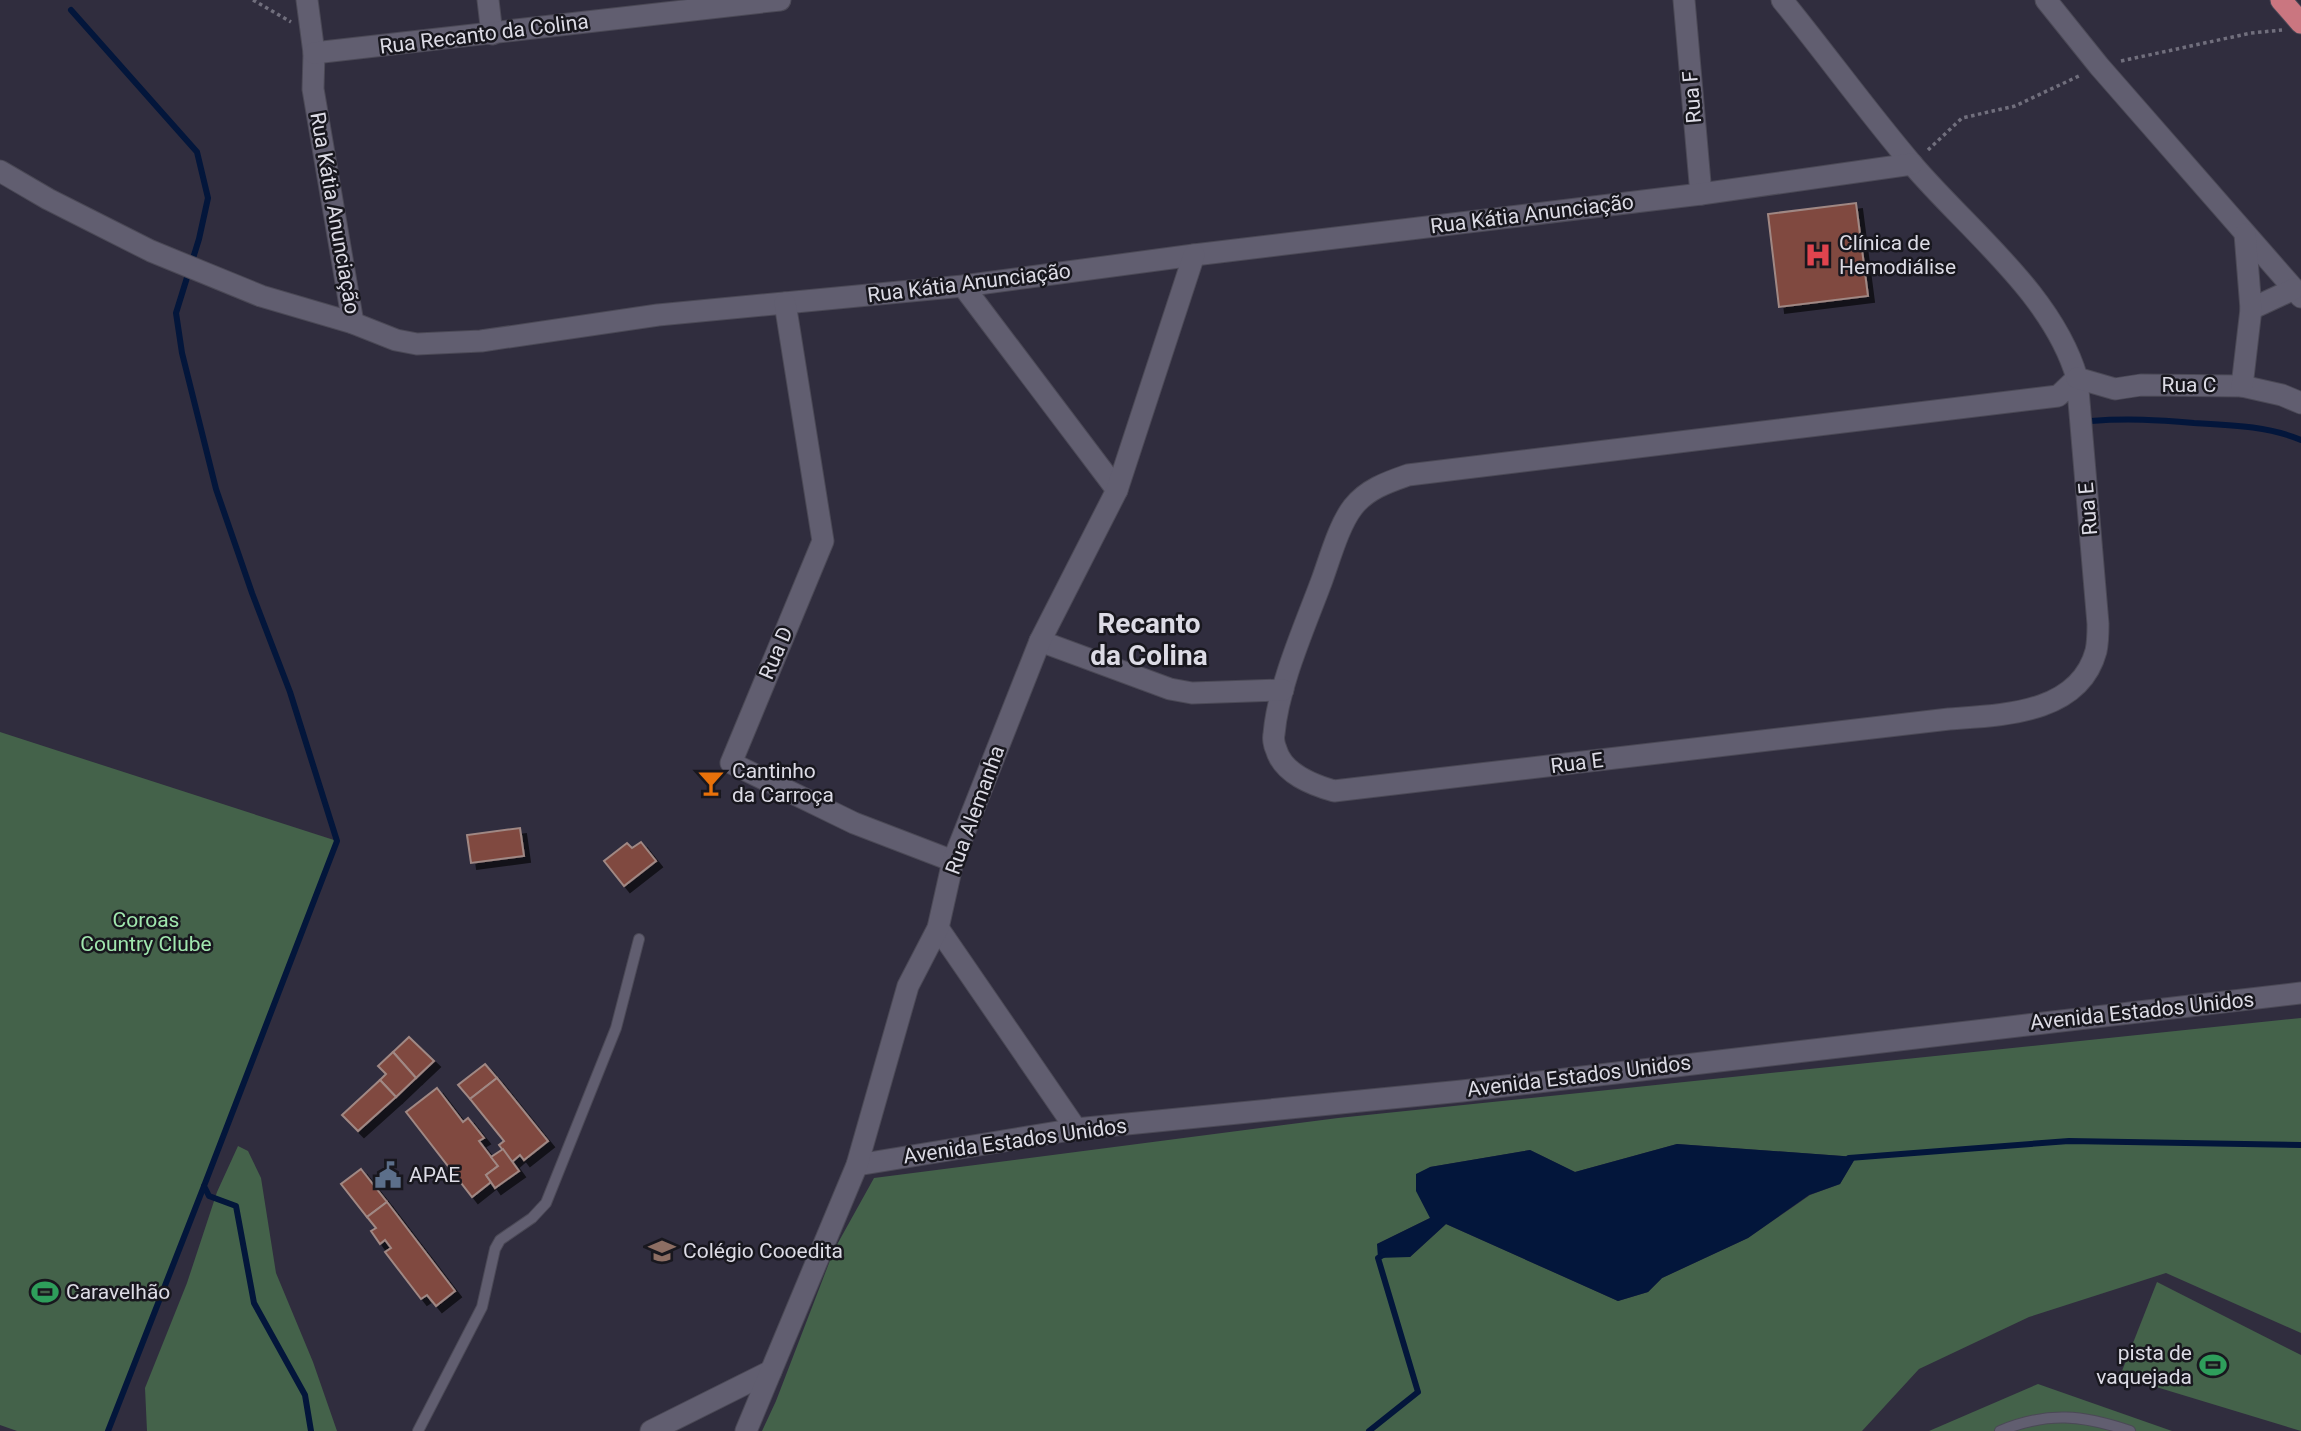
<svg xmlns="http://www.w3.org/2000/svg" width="2301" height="1431" font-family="Roboto,sans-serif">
	<defs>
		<filter id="shadow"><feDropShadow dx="6" dy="6" stdDeviation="0" flood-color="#0009"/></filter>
	</defs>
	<rect width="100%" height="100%" fill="#302d3e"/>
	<g fill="#44624a" fill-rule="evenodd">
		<path d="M0,732L337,841L108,1431H17L0,1425Z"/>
		<path d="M2301,1018V1333L2166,1273L2029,1317L1919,1369L1862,1431H762L776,1401L834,1250L874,1178L1338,1118ZM1677,1144L1856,1157L1840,1184L1810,1195L1748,1238L1662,1278L1648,1292L1618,1301L1446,1224L1410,1257L1377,1244L1430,1218V1167L1530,1150L1575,1172Z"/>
		<path d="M238,1146L248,1151L261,1178L276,1273L313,1362L337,1431H147L145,1388L187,1283L217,1192Z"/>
		<path d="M2157,1282L2301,1355V1431L2120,1376Z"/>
		<path d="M2038,1384L2172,1431H1929Z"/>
	</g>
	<path fill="#03163b" d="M1677,1144L1856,1157L1840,1184L1809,1195L1748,1238L1662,1278L1648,1292L1618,1301L1446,1224L1410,1257L1378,1258L1377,1244L1430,1218L1416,1191V1174L1430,1167L1530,1150L1575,1172Z"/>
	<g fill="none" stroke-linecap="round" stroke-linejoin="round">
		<g stroke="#03163b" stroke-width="6">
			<path d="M71,10L197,152L208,198L199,239L176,313L182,353L216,489L252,593L290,692L337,841L204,1186L209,1196L236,1206L254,1303L305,1395L311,1431"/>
			<path d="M2091,421C2128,418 2158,420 2194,423C2230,425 2268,426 2301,440"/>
			<path d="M1849,1158L2069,1141L2301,1145"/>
			<path d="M108,1431L204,1186"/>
			<path d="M1369,1431L1418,1392L1378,1258L1383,1255"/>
		</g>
	</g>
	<g fill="#804a40" stroke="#a08884" stroke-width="2" filter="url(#shadow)">
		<path d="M1856,203L1868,296L1779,307L1768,214Z"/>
		<path d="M520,828L524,856L471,863L467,835Z"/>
		<path d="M641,842L656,861L624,886L604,861L627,843L632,848Z"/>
		<path d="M409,1037L434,1061L416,1078L393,1052Z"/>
		<path d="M393,1052L416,1078L396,1097L380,1080L386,1074L378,1066Z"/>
		<path d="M485,1064L497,1078L470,1099L458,1085Z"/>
		<path d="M497,1078L548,1141L524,1160L520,1155L512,1162L499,1145L504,1141L470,1099Z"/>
		<path d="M380,1080L396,1097L358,1131L342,1115Z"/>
		<path d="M437,1088L463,1122L468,1118L484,1138L479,1141L498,1166L486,1175L491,1182L472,1197L406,1112Z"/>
		<path d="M503,1149L519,1171L495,1188L486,1175L498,1166L491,1157Z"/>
		<path d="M361,1169L387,1202L367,1217L341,1184Z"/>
		<path d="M387,1202L455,1291L436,1306L427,1295L421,1299L385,1252L391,1248L385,1240L380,1244L371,1231L376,1228L367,1217Z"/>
	</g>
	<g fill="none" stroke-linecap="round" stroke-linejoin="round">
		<defs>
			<g id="lane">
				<path d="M418,1431L482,1307L495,1249L500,1240L532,1218L546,1203L616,1028L639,939"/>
				<path d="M2000,1431C2048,1411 2083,1415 2130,1431"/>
			</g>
			<g id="street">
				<path d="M307,0L314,53L313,89L353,323"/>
				<path d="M488,0L492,34"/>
				<path d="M1684,0L1701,194"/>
				<path d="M1782,0C1826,54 1867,111 1912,164C1967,229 2053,294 2077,378L2098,624C2098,632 2098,642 2096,651C2079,714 2003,715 1949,719L1334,791C1313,785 1283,774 1276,749C1274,745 1273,738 1274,734C1278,686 1305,626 1322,580C1330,558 1339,525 1353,507C1367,489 1388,482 1408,475L2058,396L2077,378"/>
				<path d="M2046,0L2099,66L2301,297"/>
				<path d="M314,53L780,0"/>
				<path d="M0,171L48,199L151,251L261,296L353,323L396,340L417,344L481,341L658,315L963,286L1194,255L1701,194L1912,164"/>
				<path d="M963,286L1117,490"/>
				<path d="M785,303L823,541L731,763L854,823L953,861"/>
				<path d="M2251,309L2294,289"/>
				<path d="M2077,378L2115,389L2141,385L2242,386L2282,395L2301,403"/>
				<path d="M2242,386L2251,309L2245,234"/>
				<path d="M1040,641L1170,689L1192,693L1283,690"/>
				<path d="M938,928L1076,1129"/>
				<path d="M857,1165L1076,1129L1462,1091L2301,993"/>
				<path d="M651,1431L771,1371"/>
				<path d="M746,1431L857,1165L908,986L938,928L953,861L1040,641L1117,490L1194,255"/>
			</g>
			<path id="highway" d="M2281,0L2301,23"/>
		</defs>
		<use href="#lane" stroke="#4b4956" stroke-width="12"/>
		<use href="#street" stroke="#4b4956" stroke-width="23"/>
		<use href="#highway" stroke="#4b4956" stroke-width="23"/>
		<g stroke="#716f7d" stroke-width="3.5" stroke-dasharray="3.5 3.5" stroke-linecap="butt">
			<path d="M253,0L291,22"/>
			<path d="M2121,61L2251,33L2282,30"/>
			<path d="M1928,150L1962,118L2015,106L2081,75"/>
		</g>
		<use href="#lane" stroke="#615e70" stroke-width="10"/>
		<use href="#street" stroke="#615e70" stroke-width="21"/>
		<use href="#highway" stroke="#ca7680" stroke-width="21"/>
	</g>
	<defs>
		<symbol id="hospital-bare" viewBox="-9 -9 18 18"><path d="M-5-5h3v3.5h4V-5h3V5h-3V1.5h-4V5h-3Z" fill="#e0444e" stroke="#18171e" stroke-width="2.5" paint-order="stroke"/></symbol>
		<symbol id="bar-bare" viewBox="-9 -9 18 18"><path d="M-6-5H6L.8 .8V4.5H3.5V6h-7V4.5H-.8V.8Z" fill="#e8710a" stroke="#18171e" stroke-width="2.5" paint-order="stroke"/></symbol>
		<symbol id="civic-bare" viewBox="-9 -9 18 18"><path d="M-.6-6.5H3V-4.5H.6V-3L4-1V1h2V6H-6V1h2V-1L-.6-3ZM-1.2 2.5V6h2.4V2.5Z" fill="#5c6f8a" stroke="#18171e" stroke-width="2.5" paint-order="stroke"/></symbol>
		<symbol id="school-bare" viewBox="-9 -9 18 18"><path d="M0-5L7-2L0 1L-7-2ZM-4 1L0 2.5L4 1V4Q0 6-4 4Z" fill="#8d6e63" stroke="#18171e" stroke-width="2.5" paint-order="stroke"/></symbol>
		<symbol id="stadium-bare" viewBox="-9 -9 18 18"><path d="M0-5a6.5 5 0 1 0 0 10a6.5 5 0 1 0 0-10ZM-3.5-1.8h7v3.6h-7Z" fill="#2e9e5b" stroke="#18171e" stroke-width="2.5" paint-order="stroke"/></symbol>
	</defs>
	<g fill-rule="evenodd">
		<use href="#hospital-bare" x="1799" y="236" width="38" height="38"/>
		<use href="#bar-bare" x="692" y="764" width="38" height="38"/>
		<use href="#civic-bare" x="369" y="1156" width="38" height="38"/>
		<use href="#school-bare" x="643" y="1232" width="38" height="38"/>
		<use href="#stadium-bare" x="26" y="1273" width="38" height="38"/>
		<use href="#stadium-bare" x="2194" y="1346" width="38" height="38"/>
	</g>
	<g text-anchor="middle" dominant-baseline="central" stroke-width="5" stroke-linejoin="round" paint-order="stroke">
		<g font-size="21" fill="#dcdbe5" stroke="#18171e">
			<text transform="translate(484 34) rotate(-7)">Rua Recanto da Colina</text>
			<text transform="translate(1692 97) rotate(-95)">Rua F</text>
			<text transform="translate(335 213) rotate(80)">Rua Kátia Anunciação</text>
			<text transform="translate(1532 214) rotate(-7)">Rua Kátia Anunciação</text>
			<text transform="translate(969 283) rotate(-7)">Rua Kátia Anunciação</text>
			<text x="2189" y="385">Rua C</text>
			<text transform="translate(2088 509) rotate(-95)">Rua E</text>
			<text transform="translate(776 653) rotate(-67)">Rua D</text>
			<text transform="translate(1577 763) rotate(-7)">Rua E</text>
			<text transform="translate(975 810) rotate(-70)">Rua Alemanha</text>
			<text transform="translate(2142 1011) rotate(-6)">Avenida Estados Unidos</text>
			<text transform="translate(1579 1076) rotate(-7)">Avenida Estados Unidos</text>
			<text transform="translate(1015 1141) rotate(-8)">Avenida Estados Unidos</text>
		</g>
		<g font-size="21" fill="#dcdbe5" stroke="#18171e" text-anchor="start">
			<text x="1839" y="243">Clínica de<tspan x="1839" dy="24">Hemodiálise</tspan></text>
			<text x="732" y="771">Cantinho<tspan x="732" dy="24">da Carroça</tspan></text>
			<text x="409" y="1175">APAE</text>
			<text x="683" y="1251">Colégio Cooedita</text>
			<text x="66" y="1292">Caravelhão</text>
			<text x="2192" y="1353" text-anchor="end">pista de<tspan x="2192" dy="24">vaquejada</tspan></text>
		</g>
		<g font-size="21" fill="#a0e7ae" stroke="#18171e">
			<text x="146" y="920">Coroas<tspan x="146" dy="24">Country Clube</tspan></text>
		</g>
		<g font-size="28" font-weight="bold" fill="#dcdbe5" stroke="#18171e">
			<text x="1149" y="623">Recanto<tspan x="1149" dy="32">da Colina</tspan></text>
		</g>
	</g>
</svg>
